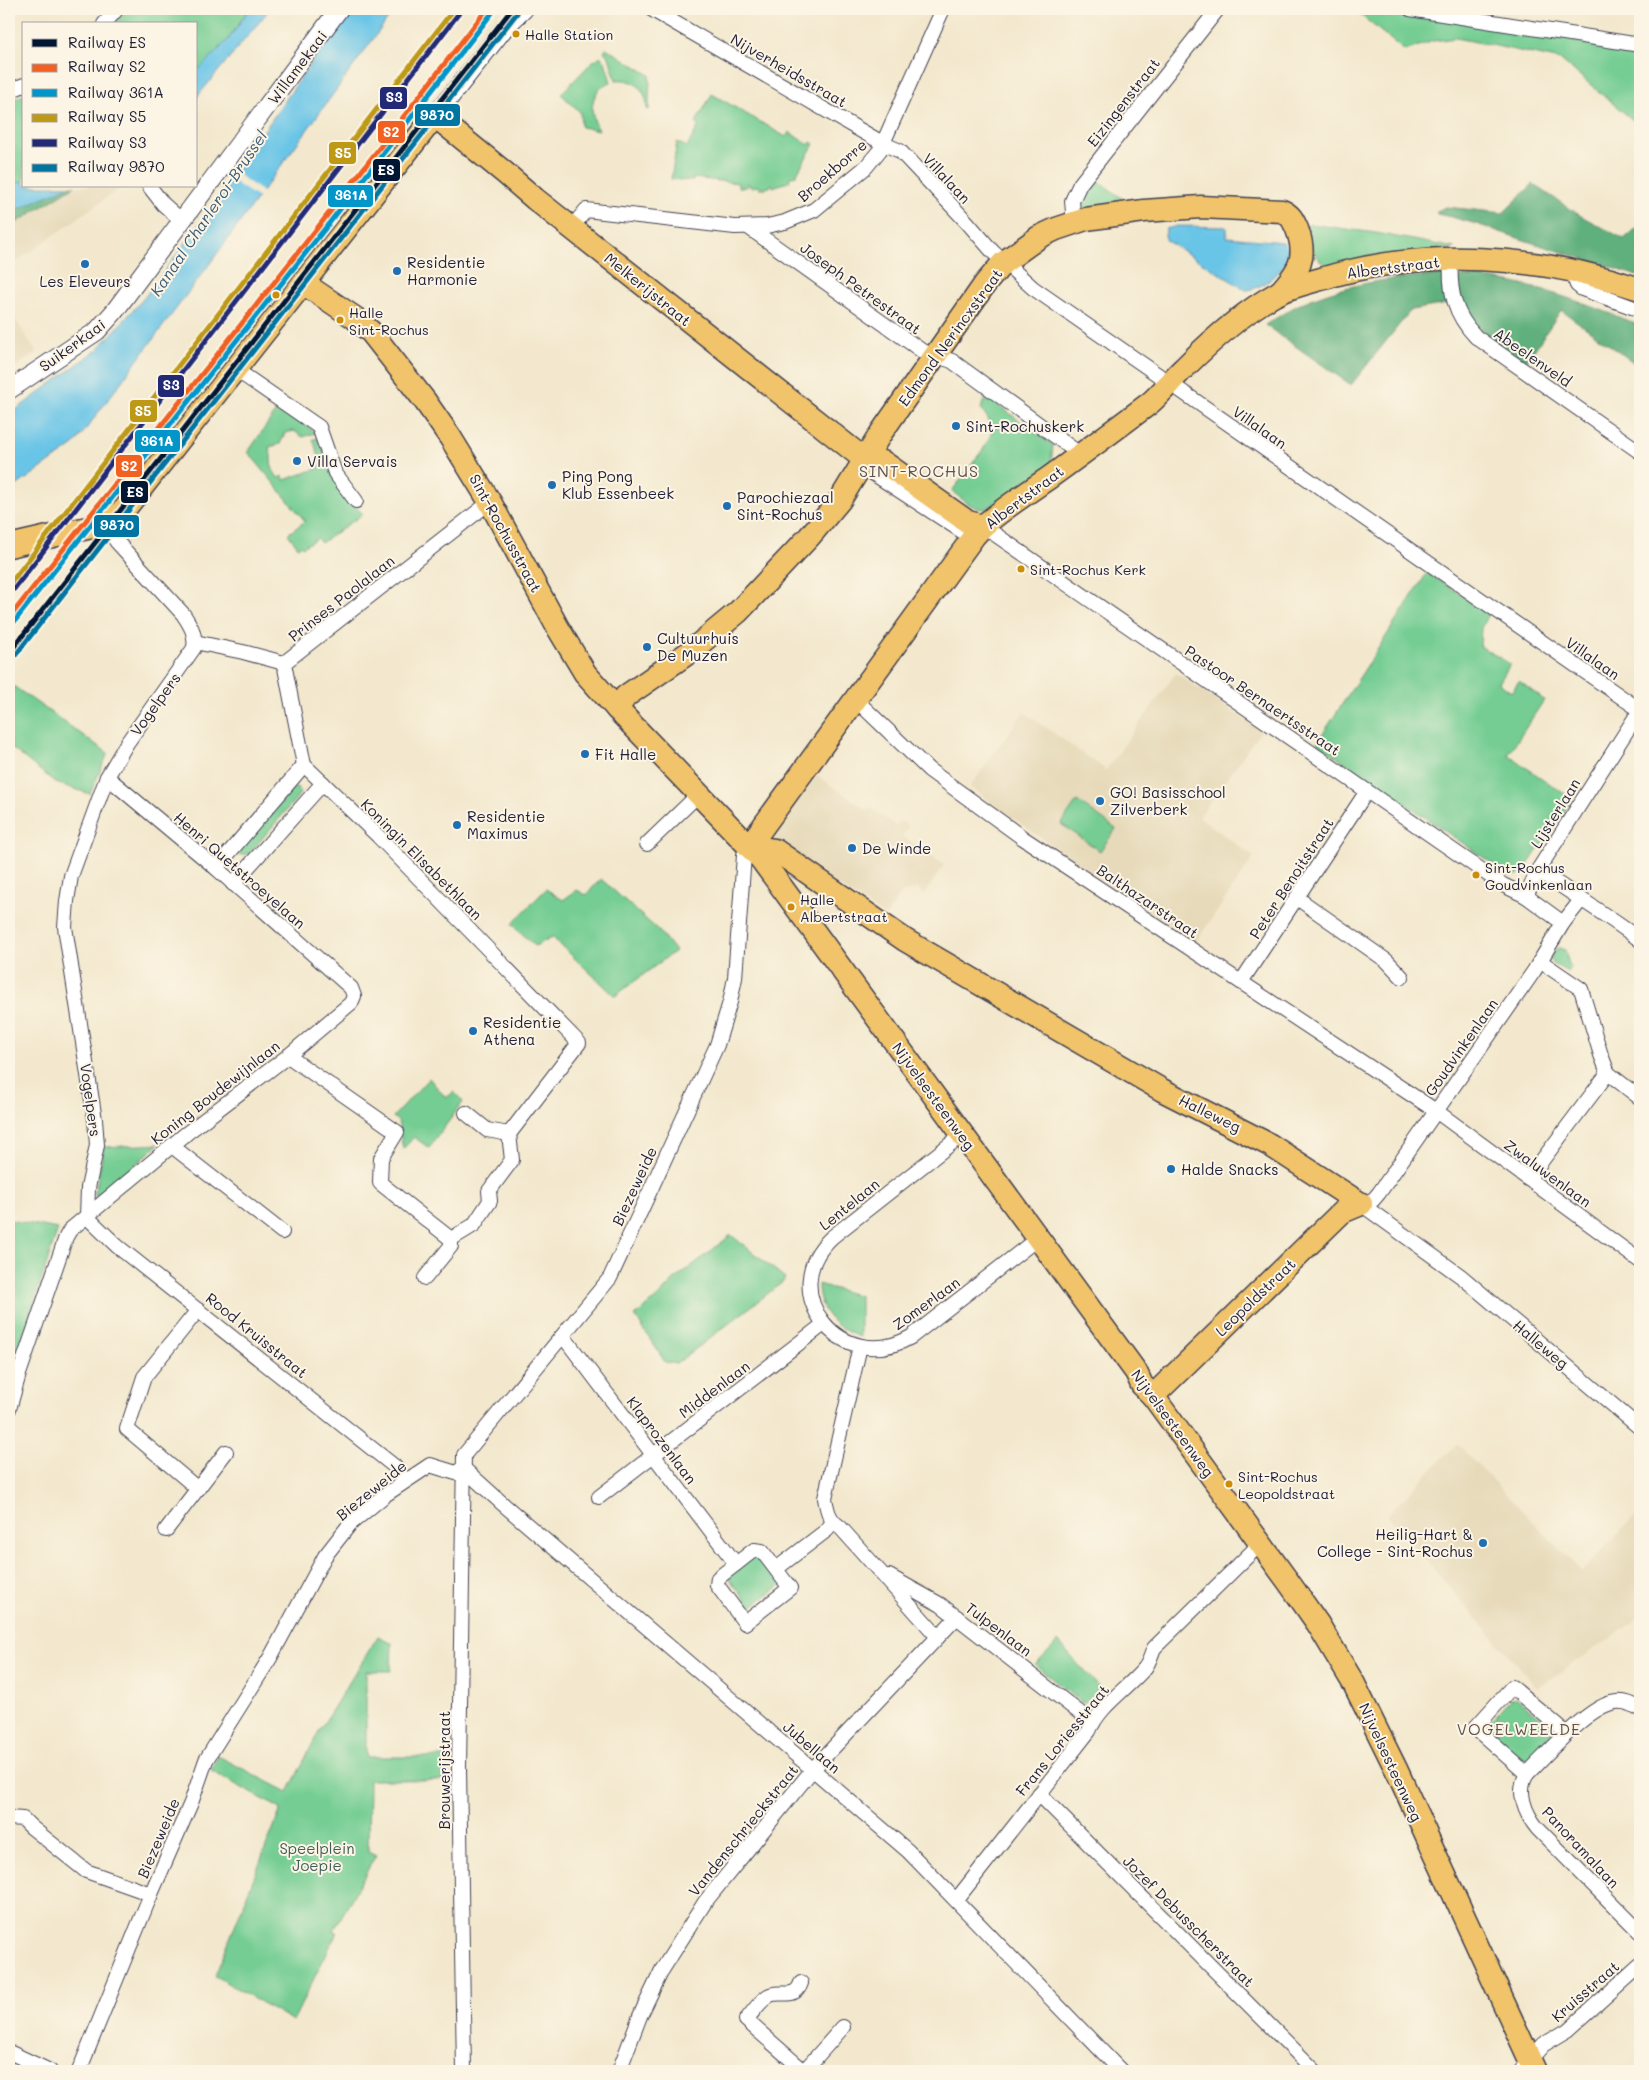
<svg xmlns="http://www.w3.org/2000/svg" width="1649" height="2080" font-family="Mali,sans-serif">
	<rect width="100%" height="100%" fill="#fcf5e5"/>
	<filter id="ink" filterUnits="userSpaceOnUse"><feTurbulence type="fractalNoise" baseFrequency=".02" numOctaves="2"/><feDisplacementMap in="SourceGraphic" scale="10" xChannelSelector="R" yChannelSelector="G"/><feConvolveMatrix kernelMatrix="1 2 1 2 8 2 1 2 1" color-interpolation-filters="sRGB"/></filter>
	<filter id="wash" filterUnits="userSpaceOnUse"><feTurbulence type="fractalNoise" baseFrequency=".0096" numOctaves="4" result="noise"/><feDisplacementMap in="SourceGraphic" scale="20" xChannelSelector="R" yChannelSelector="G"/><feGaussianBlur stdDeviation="1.12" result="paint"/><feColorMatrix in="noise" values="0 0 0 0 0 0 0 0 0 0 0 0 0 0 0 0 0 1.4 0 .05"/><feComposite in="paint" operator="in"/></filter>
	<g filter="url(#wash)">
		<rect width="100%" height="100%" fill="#f3e8cd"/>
		<g fill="#e7daba">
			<path d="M69,186H123L9,267V213Z"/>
			<path d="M9,310L37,353L16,366L9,356Z"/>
			<path d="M1176,673L1261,731L1199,817L1254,857L1196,942L1058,850L970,787L1024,712L1106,770Z"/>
			<path d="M815,774L867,810L870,807L896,826L899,821L903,822L909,826L902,836L944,865L924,895L918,889L901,893L885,917L772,840L771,835Z"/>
			<path d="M1457,1444L1582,1572L1640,1511V1615L1634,1622L1537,1688L1387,1515Z"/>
		</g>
		<g fill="#74cd93" stroke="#4b7867">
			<path d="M128,9H249L228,40L196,72V24H114Z"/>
			<path d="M1353,9H1392L1640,50V126L1561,60L1487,44L1455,38L1433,41L1405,51Z"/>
			<path d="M606,48L650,75L649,110L647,109C647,90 635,78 616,80L609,57L604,52Z"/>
			<path d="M600,56L605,61L611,82C590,89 588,113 599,130L581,127L580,112L561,94L594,60L595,61Z"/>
			<path d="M712,94L786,137L789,132L809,145L811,142L814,144L796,175L789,178L790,181L773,187L772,184L770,185V187L760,189V186L750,187L749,184H747V187H738V183L693,178V181L671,179L677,142L687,147L698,127L696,122Z"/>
			<path d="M24,95V181L9,184V100Z"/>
			<path d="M1093,177L1123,199L1122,200L1126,202L1084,210L1080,205V193Z"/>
			<path d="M1310,224L1376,233L1455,248L1331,269C1312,257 1310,245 1307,225Z"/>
			<path d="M987,397L1053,445L1051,465L986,509C973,510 962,499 952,491L984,448L994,428L981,408Z"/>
			<path d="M279,407L316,433L303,437L294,431L285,433L280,444L269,447C274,463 267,462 278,478L283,476L284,480L319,468V465L321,464L313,439L317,438L352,503L363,514L321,543L317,538L303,547L301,545L298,547L288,534L305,521L248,452Z"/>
			<path d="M1427,573L1489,612L1481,628L1480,646L1510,664L1499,683L1511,692L1519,681L1544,700L1508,755L1572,799L1527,866L1518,875H1509L1317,743Z"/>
			<path d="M9,683L108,753L90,794L56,783L9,746Z"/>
			<path d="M295,787L299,788L300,793L296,799L249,854L240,855L238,850L291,789Z"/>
			<path d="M1077,801L1116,829L1100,851L1061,824Z"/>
			<path d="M601,879L659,931L675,951L615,996L552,937L535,946L512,924L546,889L563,900L577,890L586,895Z"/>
			<path d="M1559,948L1565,950L1570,968L1568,972L1552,963C1550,956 1552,950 1559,948Z"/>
			<path d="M429,1078L446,1098L454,1092L463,1102L429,1148L414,1137L403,1149L398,1121L393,1117Z"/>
			<path d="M159,1144L97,1198L95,1193L104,1147Z"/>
			<path d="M9,1220L58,1229L17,1354L9,1352Z"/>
			<path d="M731,1235L785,1278L783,1282L676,1364L665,1362L635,1316L657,1298L675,1279Z"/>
			<path d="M818,1284L860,1296V1337C836,1329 818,1312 818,1284Z"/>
			<path d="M754,1555L761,1556L782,1584L751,1607L727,1576Z"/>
			<path d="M378,1636L392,1643L391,1671H366V1757H448V1780H369L368,1851L376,1855L334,1930L337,1932L293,2021L215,1976L281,1809L211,1771L218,1756L288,1792L319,1731Z"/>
			<path d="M1058,1642L1100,1688L1085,1703L1081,1702L1035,1665Z"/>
			<path d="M1511,1698H1517L1556,1730L1524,1764L1487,1732L1485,1726Z"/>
		</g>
		<g fill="#5fb07d" stroke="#40695c">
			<path d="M1533,184L1581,216L1624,239L1640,225V277C1604,264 1567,254 1530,242C1499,232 1469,220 1437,214V211L1446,207L1503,213Z"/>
			<path d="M56,186H75L16,223H9V209Z"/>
			<path d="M1443,275L1447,304L1411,310L1351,385L1265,325C1278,317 1291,308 1304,302C1348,283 1396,277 1443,275Z"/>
			<path d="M1457,277C1508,274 1593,305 1640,326V367L1561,310L1525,364C1489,339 1461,324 1457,277Z"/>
		</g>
		<g fill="#69c5e7" stroke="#467491">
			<path d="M249,9H270L196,98V72L228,40Z"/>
			<path d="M349,9H395L214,258L74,445L9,491V415L98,349L144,298L187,241Z"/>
			<path d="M24,181V186H69L9,213V184Z"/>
			<path d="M1177,226L1227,227V237L1283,242L1288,248L1289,258C1282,271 1261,290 1246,290L1167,241L1165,236L1166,229Z"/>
		</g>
		<path fill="#f3e8cd" d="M233,171L264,193L268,188L260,199L228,178Z"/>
	</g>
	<g filter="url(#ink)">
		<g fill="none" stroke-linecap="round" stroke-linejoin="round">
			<defs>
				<g id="minor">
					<path d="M651,9L884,144L900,151L967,222L993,252L1033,288L1640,710"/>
					<path d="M1410,9L1640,45"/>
					<path d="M104,24L117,9"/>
					<path d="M9,91L24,85"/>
					<path d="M149,186L163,204L182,221"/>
					<path d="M1074,223L1072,201L1080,184L1218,9"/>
					<path d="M572,227L586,210L735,227L767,226L785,222L814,210L866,167L880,150L943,9"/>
					<path d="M748,227L922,351L952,361L1081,455"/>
					<path d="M1451,260C1449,291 1454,314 1476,337L1640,452"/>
					<path d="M1571,270L1577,285L1582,289L1640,310"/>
					<path d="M235,369L319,427L335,473L356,501"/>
					<path d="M864,459L874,474L963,532L974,536"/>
					<path d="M983,526L1503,885L1526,896L1563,923"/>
					<path d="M195,642L243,652L284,663"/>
					<path d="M284,663L304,765L378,836L579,1043L509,1134"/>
					<path d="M284,663L490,502"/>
					<path d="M856,700L929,770L1023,838L1436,1111L1640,1261"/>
					<path d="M647,844L699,794"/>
					<path d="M216,868L304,765"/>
					<path d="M1538,870C1572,894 1607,915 1640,940"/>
					<path d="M233,884L323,783"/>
					<path d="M1526,896L1538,870L1640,710"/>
					<path d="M1297,898L1387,961L1402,977"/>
					<path d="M1540,961L1581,989L1601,1055L1608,1073L1640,1098"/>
					<path d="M1241,982L1367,791"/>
					<path d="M288,1056L397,1132L381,1158L380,1183L451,1239L474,1225L490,1201L489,1191L512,1160L509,1134L487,1130L466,1113"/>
					<path d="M962,1135L832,1237C773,1291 841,1377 911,1337L1038,1238"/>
					<path d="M172,1146L282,1232"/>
					<path d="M1528,1179L1608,1073"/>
					<path d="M1361,1204L1373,1200L1379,1193L1534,971L1563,923L1581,900"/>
					<path d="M1361,1204L1462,1277L1640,1428"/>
					<path d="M87,1217L88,1188L97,1145L95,1120L65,927L67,901L71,876L107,777L127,743L194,648C196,634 191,626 183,614L117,542L105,524"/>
					<path d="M87,1217L117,1246L394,1466L405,1480"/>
					<path d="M425,1278L451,1246V1239"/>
					<path d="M563,1336L736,1564"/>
					<path d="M860,1346L825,1498C827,1510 829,1520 840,1527L938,1637"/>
					<path d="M9,1409L19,1374L66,1237L70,1230L187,1133L288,1056L351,1003L354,996L351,988L216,868L107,777"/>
					<path d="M463,1468L504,1505L908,1851L1121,2071"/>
					<path d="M198,1489L127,1429L144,1377L198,1310"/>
					<path d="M599,1497L824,1324"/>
					<path d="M166,1530L226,1452"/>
					<path d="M754,1550L762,1551L790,1588L745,1623L717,1585L718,1578Z"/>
					<path d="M776,1569L827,1530L833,1522"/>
					<path d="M889,1576L941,1605L1093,1723"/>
					<path d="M1640,1709C1631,1703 1621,1700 1611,1703C1584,1711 1547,1754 1527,1774C1516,1791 1525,1813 1537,1828L1640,1932"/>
					<path d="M1527,1774L1475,1728L1512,1687L1566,1733"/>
					<path d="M1039,1794L1315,2071"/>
					<path d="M9,1818L23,1819L31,1827L86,1871L151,1894"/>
					<path d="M957,1899L1089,1731C1100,1705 1126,1690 1144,1669C1149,1664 1151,1655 1154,1648L1261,1543"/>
					<path d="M801,1983C795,2001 779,1989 768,1996C759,2002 753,2012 746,2020L804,2071"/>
					<path d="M9,2052L50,2071"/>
					<path d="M79,2071L151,1894L191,1803L206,1760L270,1658L325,1556L350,1524L385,1495L430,1465L456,1473L463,1468"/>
					<path d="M464,2071L459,1768L464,1455L610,1278L717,1045L730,1002L735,978L744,855L749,846"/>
					<path d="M619,2071L640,2016L662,1970L705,1902L813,1769L957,1617"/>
					<path d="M804,2071L843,2027"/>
					<path d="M1520,2071L1543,2045L1568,2030L1640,1965"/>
				</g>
				<g id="tertiary">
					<path d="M435,116L506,26L524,9"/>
					<path d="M9,390L97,331L114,312L339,9"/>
				</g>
				<g id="primary">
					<path d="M303,283L355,318L371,332L425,401L450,437L490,502L558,628L585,673L617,709L761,859L1136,1372L1142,1385L1153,1396L1290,1584L1318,1624L1354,1684L1396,1769L1535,2071"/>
					<path d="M864,459L883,462L968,522L983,526"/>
					<path d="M9,546L105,524L124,510L435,116L505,173L535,199L864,459"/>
					<path d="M617,709L626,696L691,651L738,612L809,537L840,500L881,433L985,284L1003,263L1039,237L1056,229L1086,219L1144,211L1201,207L1282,211C1291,215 1293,220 1297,229C1308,258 1299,271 1279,293"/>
					<path d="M749,846L974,536L983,526C1004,508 1027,493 1050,477C1083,453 1117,428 1150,403C1162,393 1172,379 1184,368C1211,341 1245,311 1278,293C1291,287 1307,283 1321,279C1424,247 1539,255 1640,289"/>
					<path d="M749,846L775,850L905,940L1162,1090L1270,1145L1361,1204"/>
					<path d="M1153,1396L1342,1212L1361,1204"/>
				</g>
			</defs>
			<use href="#minor" stroke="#414051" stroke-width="16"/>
			<use href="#tertiary" stroke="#414051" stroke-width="20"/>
			<use href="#primary" stroke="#414051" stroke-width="25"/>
			<use href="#minor" stroke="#fff" stroke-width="14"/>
			<use href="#tertiary" stroke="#fff" stroke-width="18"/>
			<use href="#primary" stroke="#f1c36a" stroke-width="22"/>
			<defs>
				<path id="rail-1" d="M9,653L512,9"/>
				<path id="rail-2" d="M9,618L322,222L487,9"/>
				<path id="rail-3" d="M14,622L327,226L492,13"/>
				<path id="rail-4" d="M9,585L454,9"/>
				<path id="rail-5" d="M14,589L459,13"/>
				<path id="rail-6" d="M14,657L517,13"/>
			</defs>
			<use href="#rail-1" stroke="#fcf5e5" stroke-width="9"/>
			<use href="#rail-2" stroke="#fcf5e5" stroke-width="9"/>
			<use href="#rail-3" stroke="#fcf5e5" stroke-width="9"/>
			<use href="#rail-4" stroke="#fcf5e5" stroke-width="9"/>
			<use href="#rail-5" stroke="#fcf5e5" stroke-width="9"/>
			<use href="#rail-6" stroke="#fcf5e5" stroke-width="9"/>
			<use href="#rail-1" stroke="#011633" stroke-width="5"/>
			<use href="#rail-2" stroke="#f16122" stroke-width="5"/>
			<use href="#rail-3" stroke="#0096ca" stroke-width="5"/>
			<use href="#rail-4" stroke="#bd9916" stroke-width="5"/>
			<use href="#rail-5" stroke="#222975" stroke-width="5"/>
			<use href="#rail-6" stroke="#0075a1" stroke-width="5"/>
		</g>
	</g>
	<g fill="#cc8c0c" stroke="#fcf5e5" stroke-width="2">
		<circle cx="516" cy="34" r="4.5"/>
		<circle cx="276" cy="295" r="4.5"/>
		<circle cx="340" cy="320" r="4.5"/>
		<circle cx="1021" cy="569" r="4.5"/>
		<circle cx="1476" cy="875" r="4.5"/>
		<circle cx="791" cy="907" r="4.5"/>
		<circle cx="1229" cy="1484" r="4.5"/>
	</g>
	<g fill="#1f6fb2" stroke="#fcf5e5" stroke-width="2">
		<circle cx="85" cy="264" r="5"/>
		<circle cx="397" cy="271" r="5"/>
		<circle cx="956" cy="426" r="5"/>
		<circle cx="297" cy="461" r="5"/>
		<circle cx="552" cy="485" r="5"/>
		<circle cx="727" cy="506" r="5"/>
		<circle cx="647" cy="647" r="5"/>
		<circle cx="585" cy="754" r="5"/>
		<circle cx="1100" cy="801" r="5"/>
		<circle cx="457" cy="825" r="5"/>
		<circle cx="852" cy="848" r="5"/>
		<circle cx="473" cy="1031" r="5"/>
		<circle cx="1171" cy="1169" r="5"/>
		<circle cx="1483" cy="1543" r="5"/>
	</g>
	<g text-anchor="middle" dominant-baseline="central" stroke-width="4" stroke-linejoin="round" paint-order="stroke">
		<g font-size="14" fill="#22223b" stroke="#fcf5e5" text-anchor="start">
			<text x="525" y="34">Halle Station</text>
			<text x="349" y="312">Halle<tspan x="349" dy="17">Sint-Rochus</tspan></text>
			<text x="1030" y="569">Sint-Rochus Kerk</text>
			<text x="1485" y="867">Sint-Rochus<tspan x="1485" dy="17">Goudvinkenlaan</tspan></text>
			<text x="800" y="899">Halle<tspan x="800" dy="17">Albertstraat</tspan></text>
			<text x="1238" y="1476">Sint-Rochus<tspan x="1238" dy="17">Leopoldstraat</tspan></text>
		</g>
		<g font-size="15" fill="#22223b" stroke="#fcf5e5">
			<text transform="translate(297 67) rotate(-53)">Willamekaai</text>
			<text transform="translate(789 70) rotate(30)">Nijverheidsstraat</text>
			<text transform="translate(1123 102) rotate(-52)">Eizingenstraat</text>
			<text transform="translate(832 170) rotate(-41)">Broekborre</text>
			<text transform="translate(947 178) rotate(47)">Villalaan</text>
			<text transform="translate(1393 267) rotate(-7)">Albertstraat</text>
			<text transform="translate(861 288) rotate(36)">Joseph Petrestraat</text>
			<text transform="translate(648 289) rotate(39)">Melkerijstraat</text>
			<text transform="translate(950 337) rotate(-54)">Edmond Nerincxstraat</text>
			<text transform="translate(72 345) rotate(-36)">Suikerkaai</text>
			<text transform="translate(1533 357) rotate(35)">Abeelenveld</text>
			<text transform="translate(1260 427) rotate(35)">Villalaan</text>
			<text transform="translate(1024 497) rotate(-37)">Albertstraat</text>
			<text transform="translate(506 533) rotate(61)">Sint-Rochusstraat</text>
			<text transform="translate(341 598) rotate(-38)">Prinses Paolalaan</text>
			<text transform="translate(1593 658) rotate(35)">Villalaan</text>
			<text transform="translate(1263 700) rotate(34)">Pastoor Bernaertsstraat</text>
			<text transform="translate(155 704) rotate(-54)">Vogelpers</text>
			<text transform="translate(1555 813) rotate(-58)">Lijsterlaan</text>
			<text transform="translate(422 859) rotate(45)">Koningin Elisabethlaan</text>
			<text transform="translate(240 870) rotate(41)">Henri Quetstroeyelaan</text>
			<text transform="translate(1291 878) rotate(-57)">Peter Benoitstraat</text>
			<text transform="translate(1148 901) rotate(34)">Balthazarstraat</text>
			<text transform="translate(1461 1047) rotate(-55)">Goudvinkenlaan</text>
			<text transform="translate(215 1092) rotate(-38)">Koning Boudewijnlaan</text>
			<text transform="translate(934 1096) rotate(54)">Nijvelsesteenweg</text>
			<text transform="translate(91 1100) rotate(82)">Vogelpers</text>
			<text transform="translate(1210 1113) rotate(26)">Halleweg</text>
			<text transform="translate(1548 1173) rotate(36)">Zwaluwenlaan</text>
			<text transform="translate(634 1186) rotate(-65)">Biezeweide</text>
			<text transform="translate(849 1204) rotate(-39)">Lentelaan</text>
			<text transform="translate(1255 1297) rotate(-44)">Leopoldstraat</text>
			<text transform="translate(926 1303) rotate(-36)">Zomerlaan</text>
			<text transform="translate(257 1335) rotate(39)">Rood Kruisstraat</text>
			<text transform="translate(1541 1344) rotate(40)">Halleweg</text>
			<text transform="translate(714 1389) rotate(-37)">Middenlaan</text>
			<text transform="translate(1173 1423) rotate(54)">Nijvelsesteenweg</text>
			<text transform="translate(662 1440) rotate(53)">Klaprozenlaan</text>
			<text transform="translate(371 1490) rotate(-39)">Biezeweide</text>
			<text transform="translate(999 1629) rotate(37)">Tulpenlaan</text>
			<text transform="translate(1062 1740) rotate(-51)">Frans Loriesstraat</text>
			<text transform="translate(812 1747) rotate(41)">Jubellaan</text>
			<text transform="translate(1391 1762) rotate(65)">Nijvelsesteenweg</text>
			<text transform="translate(444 1770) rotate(-90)">Brouwerijstraat</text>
			<text transform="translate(743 1830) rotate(-51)">Vandenschrieckstraat</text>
			<text transform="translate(158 1838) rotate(-67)">Biezeweide</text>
			<text transform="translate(1581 1847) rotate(47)">Panoramalaan</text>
			<text transform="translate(1189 1921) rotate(45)">Jozef Debusscherstraat</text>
			<text transform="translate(1585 1991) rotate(-41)">Kruisstraat</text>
		</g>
		<g font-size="15" fill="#22223b" stroke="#fcf5e5" text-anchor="start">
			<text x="407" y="262">Residentie<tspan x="407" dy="17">Harmonie</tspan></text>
			<text x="85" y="281" text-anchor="middle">Les Eleveurs</text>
			<text x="966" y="426">Sint-Rochuskerk</text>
			<text x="307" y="461">Villa Servais</text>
			<text x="562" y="476">Ping Pong<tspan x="562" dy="17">Klub Essenbeek</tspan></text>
			<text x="737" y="497">Parochiezaal<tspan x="737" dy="17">Sint-Rochus</tspan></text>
			<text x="657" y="638">Cultuurhuis<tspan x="657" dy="17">De Muzen</tspan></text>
			<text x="595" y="754">Fit Halle</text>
			<text x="1110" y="792">GO! Basisschool<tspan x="1110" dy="17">Zilverberk</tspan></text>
			<text x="467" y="816">Residentie<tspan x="467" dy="17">Maximus</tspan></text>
			<text x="862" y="848">De Winde</text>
			<text x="483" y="1022">Residentie<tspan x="483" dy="17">Athena</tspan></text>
			<text x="1181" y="1169">Halde Snacks</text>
			<text x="1473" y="1534" text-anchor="end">Heilig-Hart &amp;<tspan x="1473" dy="17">College - Sint-Rochus</tspan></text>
		</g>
		<g font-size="15" fill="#3f5e5a" stroke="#fcf5e5">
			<text x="317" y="1848">Speelplein<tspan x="317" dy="17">Joepie</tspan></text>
		</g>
		<g font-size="16" font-style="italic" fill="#3b5b77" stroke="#fcf5e5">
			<text transform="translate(208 213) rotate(-56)">Kanaal Charleroi-Brussel</text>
		</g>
		<g font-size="16" letter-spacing="1" fill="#605352" stroke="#fcf5e5">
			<text x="919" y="470">SINT-ROCHUS</text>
			<text x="1519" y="1728">VOGELWEELDE</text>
		</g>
	</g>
	<g stroke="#fcf5e5" stroke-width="2">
		<rect x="379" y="86" width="29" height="24" rx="5" fill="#222975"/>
		<rect x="414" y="103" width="47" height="24" rx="5" fill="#0075a1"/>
		<rect x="377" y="120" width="29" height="24" rx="5" fill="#f16122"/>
		<rect x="328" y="141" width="29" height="24" rx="5" fill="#bd9916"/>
		<rect x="372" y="158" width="29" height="24" rx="5" fill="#011633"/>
		<rect x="327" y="184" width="47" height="24" rx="5" fill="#0096ca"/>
		<rect x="157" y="374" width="28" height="24" rx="5" fill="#222975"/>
		<rect x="129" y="399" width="29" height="24" rx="5" fill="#bd9916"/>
		<rect x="134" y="429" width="47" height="24" rx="5" fill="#0096ca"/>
		<rect x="115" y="454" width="28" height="24" rx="5" fill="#f16122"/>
		<rect x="120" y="480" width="29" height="24" rx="5" fill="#011633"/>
		<rect x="93" y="514" width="47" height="24" rx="5" fill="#0075a1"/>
	</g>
	<g font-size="14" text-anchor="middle" font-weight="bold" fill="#fff">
		<text x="394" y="102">S3</text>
		<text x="437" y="120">9870</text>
		<text x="391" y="137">S2</text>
		<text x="343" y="158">S5</text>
		<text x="386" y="175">ES</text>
		<text x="351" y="200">361A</text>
		<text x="171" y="390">S3</text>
		<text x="143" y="416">S5</text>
		<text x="157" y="446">361A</text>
		<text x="129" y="471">S2</text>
		<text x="135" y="497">ES</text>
		<text x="117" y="530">9870</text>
	</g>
	<rect width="1649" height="2080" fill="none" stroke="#fcf5e5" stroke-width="30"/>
	<rect x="22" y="22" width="175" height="165" fill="#fcf5e5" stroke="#a5a1a1"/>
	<rect x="32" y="39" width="25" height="8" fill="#011633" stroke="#a5a1a1"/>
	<text x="68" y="48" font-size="15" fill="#22223b">Railway ES</text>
	<rect x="32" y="64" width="25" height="8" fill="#f16122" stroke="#a5a1a1"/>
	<text x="68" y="72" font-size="15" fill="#22223b">Railway S2</text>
	<rect x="32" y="89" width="25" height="8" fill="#0096ca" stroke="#a5a1a1"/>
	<text x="68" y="98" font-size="15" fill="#22223b">Railway 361A</text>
	<rect x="32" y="114" width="25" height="8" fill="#bd9916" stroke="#a5a1a1"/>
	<text x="68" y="122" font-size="15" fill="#22223b">Railway S5</text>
	<rect x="32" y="139" width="25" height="8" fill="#222975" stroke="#a5a1a1"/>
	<text x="68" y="148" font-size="15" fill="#22223b">Railway S3</text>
	<rect x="32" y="164" width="25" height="8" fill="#0075a1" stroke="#a5a1a1"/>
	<text x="68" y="172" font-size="15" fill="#22223b">Railway 9870</text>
</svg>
